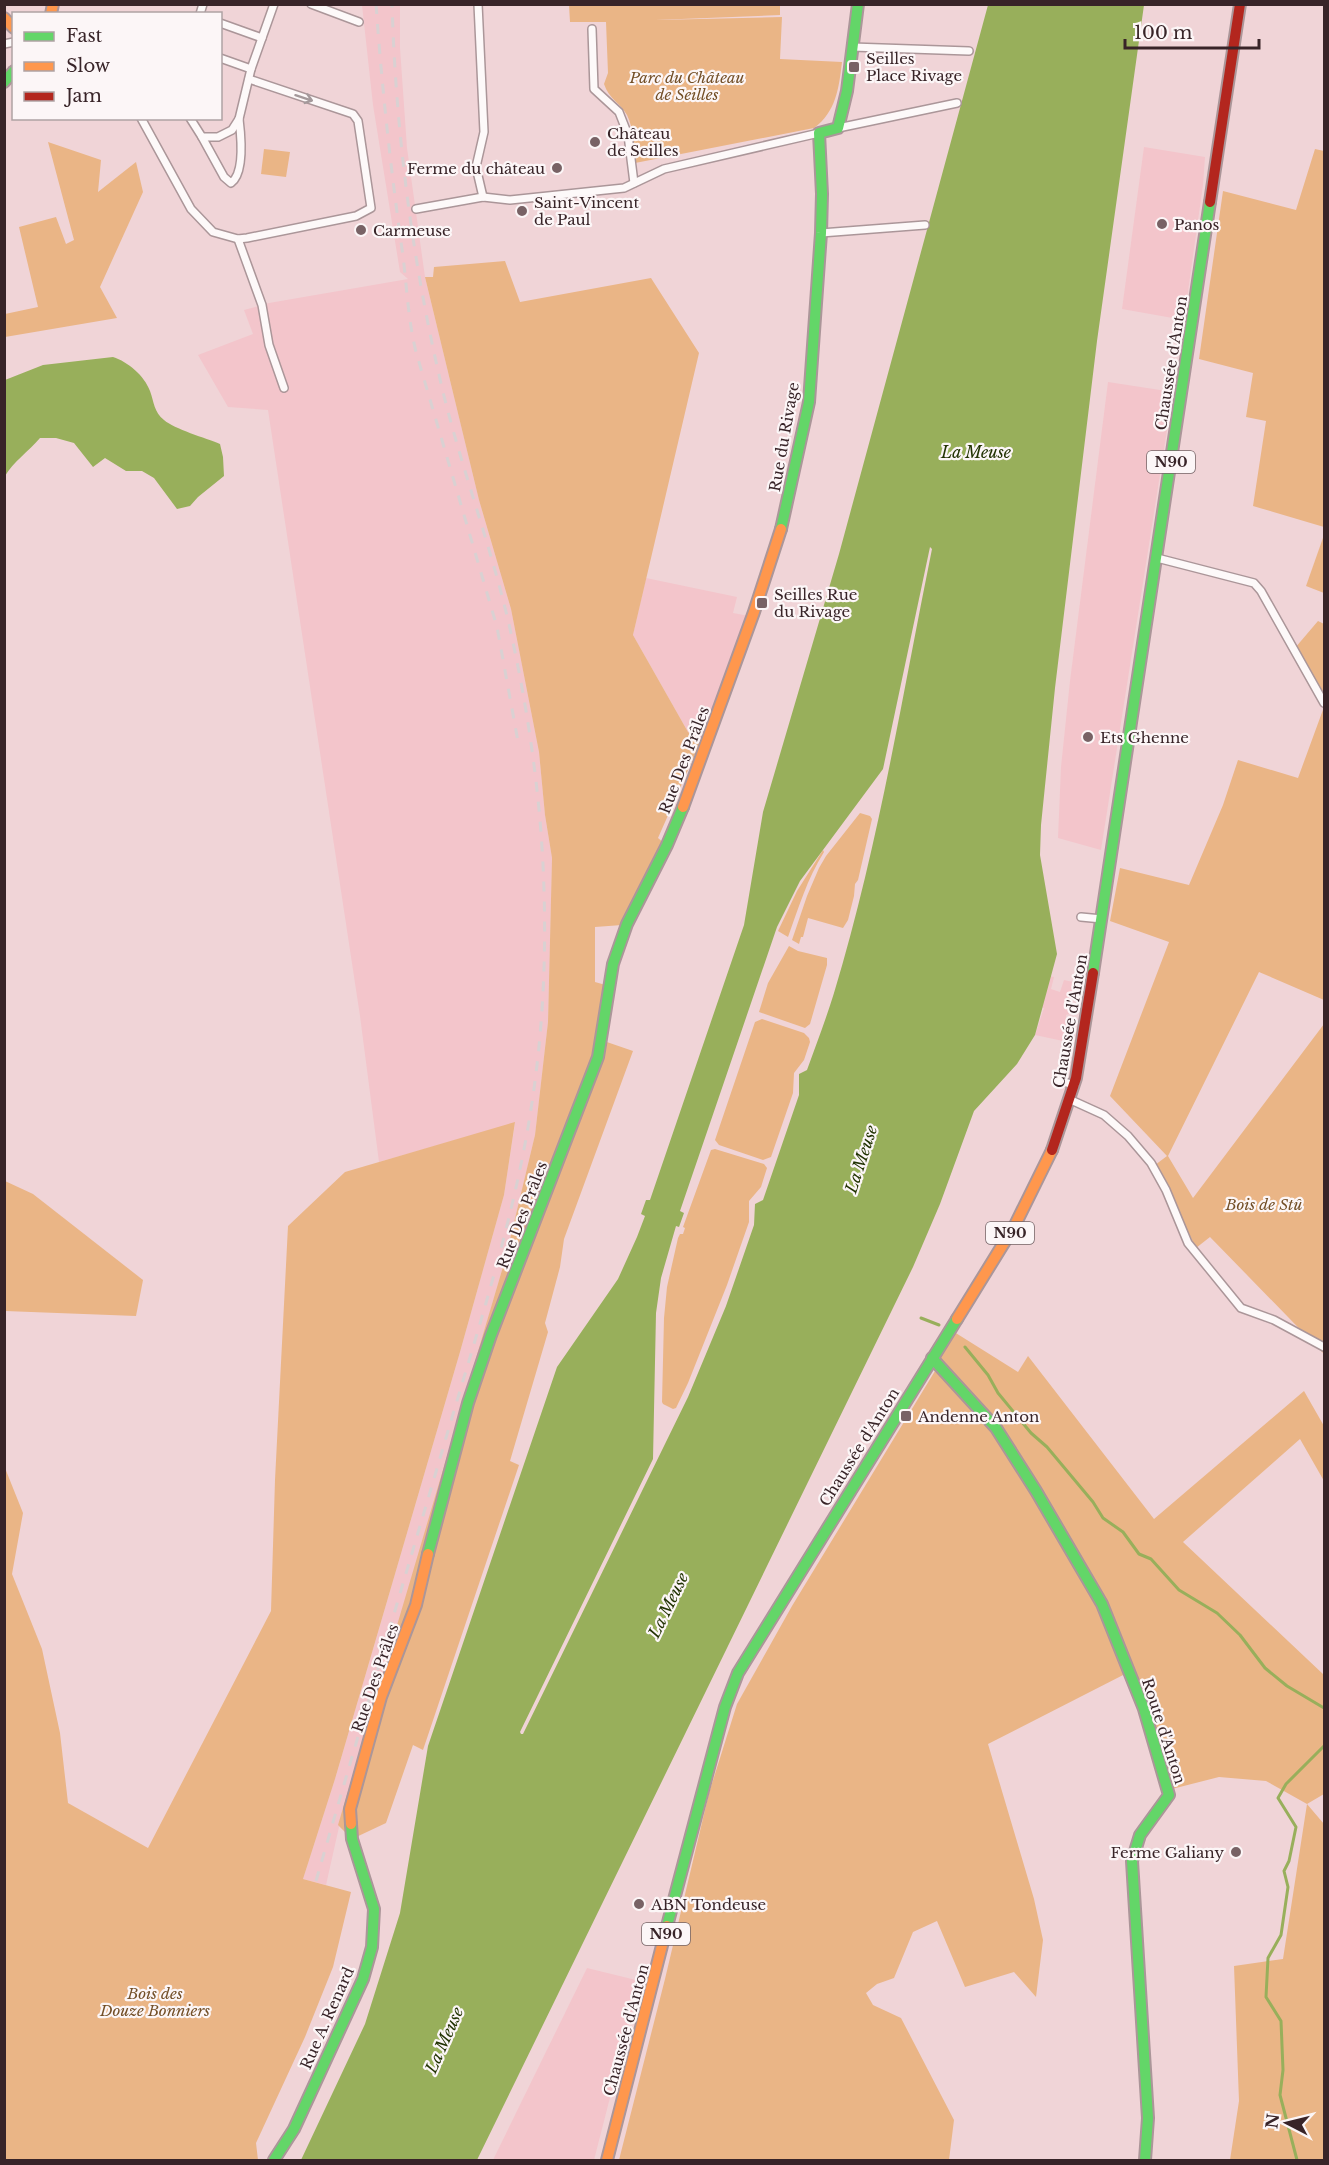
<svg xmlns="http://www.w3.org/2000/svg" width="1329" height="2165" font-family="'Libre Baskerville',serif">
	<rect width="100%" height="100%" fill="#f0d4d7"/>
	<g fill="#f3c5cb">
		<path d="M362,5H400V48L407,148L425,277L479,500L511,609L539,752L545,815L552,858L548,1022L535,1135L505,1260L339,1827L326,1885L303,1879L335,1779L460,1352L504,1195L515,1123L379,1162L360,1016L268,410L228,407L198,355L253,334L244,310L269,303L408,279L400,272L373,105Z"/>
		<path d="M1144,147L1205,157L1203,185L1184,320L1122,309Z"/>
		<path d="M1108,382L1173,392L1101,850L1058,838L1061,767L1070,681Z"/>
		<path d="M646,578L737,597L733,613L749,616L700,743L688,732L633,635Z"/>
		<path d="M1019,970L1054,977L1051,989L1060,992L1064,980L1073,982L1072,994L1069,1003L1072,1004V1008L1069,1014L1066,1015V1020L1068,1023L1063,1041L1035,1035L1044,1008L1006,998Z"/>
		<path d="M587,1968L640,1981L594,2160H493Z"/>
	</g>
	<g fill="#eab586">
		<path d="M569,5H780V15L656,20L782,17L780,59L842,62C839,88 836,112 814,128L635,163C634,148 634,129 627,115C621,104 609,99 604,84L608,73L606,22H570Z"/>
		<path d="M48,142L101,160L98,192L136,162L143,192L100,287L117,318L5,337V314L38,307L19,227L56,217L66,244L74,240Z"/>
		<path d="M264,149L290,152L286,177L261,174Z"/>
		<path d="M1315,149L1324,151V527L1253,506L1266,421L1246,417L1253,373L1199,359L1223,191L1296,210Z"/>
		<path d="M505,261L520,302L651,278L699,353L633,635L688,732L700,743L658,838L664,843L622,925L595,927V982L609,986L601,1040L633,1051L564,1239L560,1267L545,1323L548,1332L510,1461L519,1465L423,1750L413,1745L386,1823L352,1839L338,1825L505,1260L535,1135L548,1022L552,858L545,815L539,752L511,609L479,500L425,277H433L434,267Z"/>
		<path d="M1324,535V593L1306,586Z"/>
		<path d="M1318,621L1324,624V698L1295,648Z"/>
		<path d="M1324,707V1000L1259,972L1168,1156L1193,1198L1324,1024V1354L1210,1237L1196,1248L1155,1165L1167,1156L1110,1096L1169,942L1110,921L1120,868L1189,885L1223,805L1238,760L1298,778Z"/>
		<path d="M860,813L870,816L872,819L858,880L855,884L854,896L848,920L843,928L808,918L803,937H801L799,944L792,940L807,896L819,868L826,856Z"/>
		<path d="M823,850L824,852C807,879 799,907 788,937L778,931L797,891Z"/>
		<path d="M789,946L798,951L827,958V965L810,1024L805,1028L759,1012L768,983Z"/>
		<path d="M762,1019L804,1033L809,1038L810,1042L804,1060L794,1073L793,1093L771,1157L763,1160L719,1145L715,1140L755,1022Z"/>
		<path d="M515,1122L504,1195L460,1352L335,1779L303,1879L351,1892L333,1967L305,2037L256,2143L258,2160H5V1468L23,1513L12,1574L42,1649L60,1733L68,1803L148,1848L271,1611L275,1480L288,1226L345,1172Z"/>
		<path d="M715,1149L764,1164L767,1168L761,1187L749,1201V1222L727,1285L688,1383L676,1408L673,1409L663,1404L662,1402L664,1318L667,1287L678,1238L680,1234H683L685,1228L683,1227L711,1150Z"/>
		<path d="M5,1181L33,1194L143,1280L136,1316L5,1311Z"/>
		<path d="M951,1330L1018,1372L1028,1356L1154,1519L1304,1391L1324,1426V1481L1300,1439L1183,1542L1324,1675V1794L1307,1804L1324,1824V2160H1230L1239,2101L1234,1966L1283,1959L1307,1804L1266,1781L1219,1777L1168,1790L1129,1672L988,1744L1034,1899L1043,1940L1036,1997L1014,1972L965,1987L937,1921L913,1932L894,1978L877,1984L866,1993L873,2005L901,2018L954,2120L949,2160H619L665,1979L709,1793L737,1704L792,1606L935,1371L957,1389L932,1358Z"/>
	</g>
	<g fill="#98af5b" fill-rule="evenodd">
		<path d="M988,5H1144L1097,341L1055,688L1041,825L1040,855L1057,954L1035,1035L1017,1064L974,1111L940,1204L913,1267L477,2160H301L365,2024L400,1913L428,1746L557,1367L618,1279L637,1237L645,1216L641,1214L646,1200H650L744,925L763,812L839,554ZM930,547L932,549C902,697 878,848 834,993C826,1019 816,1045 807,1070L799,1074V1095L763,1200L755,1204L754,1225L726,1306L688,1397L523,1734H521L520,1732L653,1459L656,1313L661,1278L676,1226L679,1227L684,1213L680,1211L777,927L800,881L883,769Z"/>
		<path d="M113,357C128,362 144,375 150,391C154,402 154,412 164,420C174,429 206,438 220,444L223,457L224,476L198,497L190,506L177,509L154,478L142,471H126L105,458L93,467L74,443L56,438H40C29,451 13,462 5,476V380L43,365Z"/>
	</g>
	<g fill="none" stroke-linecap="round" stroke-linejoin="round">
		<g stroke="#98af5b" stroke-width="3">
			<path d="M921,1318L939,1325"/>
			<path d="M965,1347L988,1375L998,1393L1031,1433L1047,1447L1093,1502L1103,1518L1123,1532L1139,1554L1151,1559L1179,1590L1217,1613L1240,1635L1265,1668L1287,1686L1324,1708"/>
			<path d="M1297,2160L1280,2095L1283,2070L1281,2021L1266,1997L1268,1958L1281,1935L1288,1887L1284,1871L1289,1861L1296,1827L1278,1798L1286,1784L1324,1746"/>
		</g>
		<defs>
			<g id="street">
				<path d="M311,4L359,22"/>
				<path d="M478,4L484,132L476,167L483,197"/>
				<path d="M200,14L203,4"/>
				<path d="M220,23L262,38"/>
				<path d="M592,29L594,89L619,112L628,135L634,183"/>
				<path d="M4,44L14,42"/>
				<path d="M852,47L969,51"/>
				<path d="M220,58L251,69"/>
				<path d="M141,118L191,209L213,232L238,239L247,238L356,216L371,208L358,121L353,114L249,79"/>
				<path d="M190,118L202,137H218L232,130L239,119L251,69L274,4"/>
				<path d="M838,128L957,103"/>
				<path d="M202,137L224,177L231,183C245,173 241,135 239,119"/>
				<path d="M416,209L483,197L510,200L624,188L664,169L819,133"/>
				<path d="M821,233L925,225"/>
				<path d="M238,239L262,305L269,345L284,388"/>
				<path d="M1157,558L1254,583L1261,591L1324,703"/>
				<path d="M1081,917L1102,919"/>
				<path d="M1056,1080L1075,1085"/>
				<path d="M1071,1100L1104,1115L1128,1136L1151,1163L1166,1190L1188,1243L1241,1308L1274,1320L1324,1347"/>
			</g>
			<g id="fast">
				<path d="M4,82L14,71"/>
				<path d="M781,529L809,402L821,233L822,194L819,133L838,128L847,91L858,4"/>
				<path d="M1093,973L1210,202"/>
				<path d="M932,1358L996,1428L1036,1491L1102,1604L1144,1709L1169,1795L1140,1835L1132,1861L1148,2118L1145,2160"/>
				<path d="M428,1554L468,1403L491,1335L598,1057L613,964L627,924L667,845L683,807"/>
				<path d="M667,1926L725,1707L738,1673L957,1319"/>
				<path d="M274,2160L294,2129L363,1979L372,1947L374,1909L352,1839L351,1824"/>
			</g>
			<g id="slow">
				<path d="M51,14L53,4"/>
				<path d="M4,18L14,28"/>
				<path d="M683,807L754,612L781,529"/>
				<path d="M957,1319L1015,1225L1052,1150"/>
				<path d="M351,1824L350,1809L381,1697L416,1605L428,1554"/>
				<path d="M607,2160L667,1926"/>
			</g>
			<g id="jam">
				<path d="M1210,202L1240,4"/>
				<path d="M1052,1150L1076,1078L1093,973"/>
			</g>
		</defs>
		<use href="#street" stroke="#ab9699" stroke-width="10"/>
		<use href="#fast" stroke="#ab9699" stroke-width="14"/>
		<use href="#slow" stroke="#ab9699" stroke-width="14"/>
		<use href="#jam" stroke="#ab9699" stroke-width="14"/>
		<use href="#street" stroke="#fdf9f9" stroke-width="7"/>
		<use href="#fast" stroke="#63d668" stroke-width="10"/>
		<use href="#slow" stroke="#ff974d" stroke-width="10"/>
		<use href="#jam" stroke="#b3261e" stroke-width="10"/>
		<g stroke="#d9d1d2" stroke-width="3" stroke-dasharray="10 10" stroke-linecap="butt">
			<path d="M376,4C382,89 391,172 403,256C407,289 408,319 416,352L497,627L519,747"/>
			<path d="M316,1881C357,1739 399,1597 441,1455C474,1341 513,1226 531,1109C546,1014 548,916 540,820C534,753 523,685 508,620C490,544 463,472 444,396C413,268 396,136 392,4"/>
		</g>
	</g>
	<defs><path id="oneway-shaft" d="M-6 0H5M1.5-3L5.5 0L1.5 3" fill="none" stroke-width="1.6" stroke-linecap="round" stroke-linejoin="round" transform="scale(1.5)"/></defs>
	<use stroke="#a4999b" href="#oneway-shaft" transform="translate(304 98) rotate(18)"/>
	<g fill="#786265" stroke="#fcf6f7" stroke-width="2">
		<rect x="848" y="61" width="12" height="12" rx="3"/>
		<circle cx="595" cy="142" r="6"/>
		<circle cx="557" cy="168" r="6"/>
		<circle cx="522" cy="211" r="6"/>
		<circle cx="1162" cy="224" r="6"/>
		<circle cx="361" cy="230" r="6"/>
		<rect x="756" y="597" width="12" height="12" rx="3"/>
		<circle cx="1088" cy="737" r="6"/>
		<rect x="900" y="1410" width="12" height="12" rx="3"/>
		<circle cx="1236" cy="1852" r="6"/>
		<circle cx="639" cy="1904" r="6"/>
	</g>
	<g text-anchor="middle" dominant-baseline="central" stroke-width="4.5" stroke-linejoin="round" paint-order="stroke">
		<g fill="#fcf6f7" stroke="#736366" stroke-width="1.5">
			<rect x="1147" y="451" width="48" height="22" rx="4.5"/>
			<rect x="986" y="1222" width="48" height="22" rx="4.5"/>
			<rect x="642" y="1923" width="48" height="22" rx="4.5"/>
		</g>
		<g font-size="14" font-weight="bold" fill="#382428">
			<text x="1171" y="462">N90</text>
			<text x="1010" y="1233">N90</text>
			<text x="666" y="1934">N90</text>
		</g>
		<g font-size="15" fill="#382428" stroke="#fcf6f7" text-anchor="start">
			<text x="866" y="58">Seilles<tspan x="866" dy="17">Place Rivage</tspan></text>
			<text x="607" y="133">Château<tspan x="607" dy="17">de Seilles</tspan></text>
			<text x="545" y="168" text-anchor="end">Ferme du château</text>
			<text x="534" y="202">Saint-Vincent<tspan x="534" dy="17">de Paul</tspan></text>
			<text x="1174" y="224">Panos</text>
			<text x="373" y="230">Carmeuse</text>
			<text x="774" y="594">Seilles Rue<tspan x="774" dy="17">du Rivage</tspan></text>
			<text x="1100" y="737">Ets Ghenne</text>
			<text x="918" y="1416">Andenne Anton</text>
			<text x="1224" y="1852" text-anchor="end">Ferme Galiany</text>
			<text x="651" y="1904">ABN Tondeuse</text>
		</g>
		<g font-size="15" font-style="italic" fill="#734f27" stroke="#fcf6f7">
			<text x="687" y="77">Parc du Château<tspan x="687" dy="17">de Seilles</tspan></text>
			<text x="1264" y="1204">Bois de Stû</text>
			<text x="155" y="1993">Bois des<tspan x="155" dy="17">Douze Bonniers</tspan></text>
		</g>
		<g font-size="15" fill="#382428" stroke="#fcf6f7">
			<text transform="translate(1171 363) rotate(-81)">Chaussée d'Anton</text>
			<text transform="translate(784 437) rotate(-80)">Rue du Rivage</text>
			<text transform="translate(684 760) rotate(-69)">Rue Des Prâles</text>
			<text transform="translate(1070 1021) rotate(-80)">Chaussée d'Anton</text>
			<text transform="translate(522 1215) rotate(-69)">Rue Des Prâles</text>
			<text transform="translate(859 1447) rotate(-58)">Chaussée d'Anton</text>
			<text transform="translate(375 1678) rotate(-71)">Rue Des Prâles</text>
			<text transform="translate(1164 1731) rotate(72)">Route d'Anton</text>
			<text transform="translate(327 2018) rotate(-66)">Rue A. Renard</text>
			<text transform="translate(626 2030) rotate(-75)">Chaussée d'Anton</text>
		</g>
		<g font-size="16" font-style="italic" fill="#223303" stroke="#fcf6f7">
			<text x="976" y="452">La Meuse</text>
			<text transform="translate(861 1159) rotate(-72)">La Meuse</text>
			<text transform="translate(668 1605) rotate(-64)">La Meuse</text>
			<text transform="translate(444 2040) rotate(-66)">La Meuse</text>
		</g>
	</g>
	<rect width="1329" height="2165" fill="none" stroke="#382428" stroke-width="12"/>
	<rect x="12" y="12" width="210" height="108" fill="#fcf6f7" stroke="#aea2a4" stroke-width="1.5"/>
	<rect x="24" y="32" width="30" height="9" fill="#63d668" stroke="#aea2a4" stroke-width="1.5"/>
	<text x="66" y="42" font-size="18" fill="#382428">Fast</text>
	<rect x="24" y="62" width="30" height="9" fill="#ff974d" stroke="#aea2a4" stroke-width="1.5"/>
	<text x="66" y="72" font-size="18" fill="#382428">Slow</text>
	<rect x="24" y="92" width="30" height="9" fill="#b3261e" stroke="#aea2a4" stroke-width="1.5"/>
	<text x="66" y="102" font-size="18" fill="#382428">Jam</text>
	<g transform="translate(1287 2123) rotate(277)" stroke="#fcf6f7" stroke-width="4.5" paint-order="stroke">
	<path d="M0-4.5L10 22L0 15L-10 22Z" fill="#382428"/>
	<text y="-9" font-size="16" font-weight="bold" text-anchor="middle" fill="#382428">N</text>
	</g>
	<path d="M1125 39v9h134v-9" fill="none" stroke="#382428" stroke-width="3"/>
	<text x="1134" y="39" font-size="18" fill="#382428" stroke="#fcf6f7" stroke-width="4.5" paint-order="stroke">100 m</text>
</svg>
